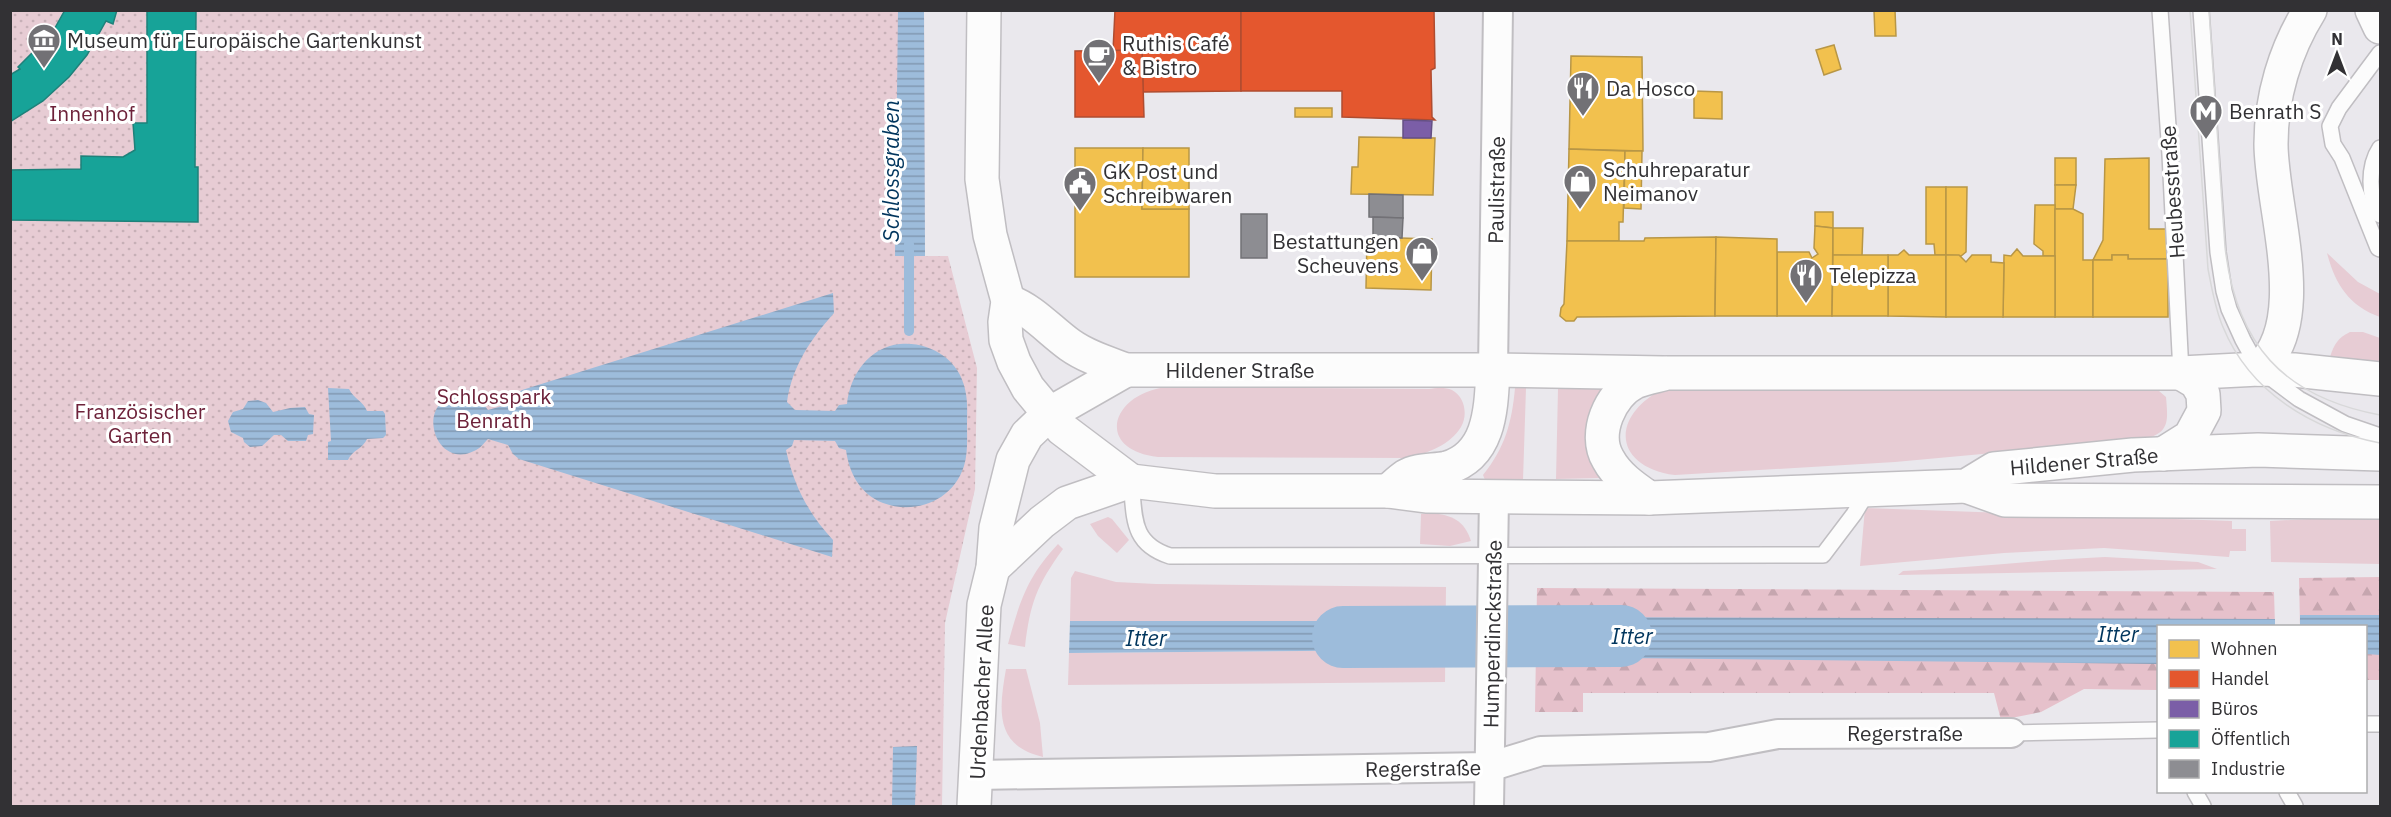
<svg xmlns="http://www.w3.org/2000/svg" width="2391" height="817" font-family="'IBM Plex Sans',sans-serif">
	<defs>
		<pattern id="forest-firs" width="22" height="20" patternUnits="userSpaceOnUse" patternTransform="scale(1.5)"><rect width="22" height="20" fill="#e6c1cb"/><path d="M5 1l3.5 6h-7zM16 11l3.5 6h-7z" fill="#c6a6af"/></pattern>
		<pattern id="park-dots" width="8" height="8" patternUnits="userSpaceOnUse" patternTransform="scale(1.5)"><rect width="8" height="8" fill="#e7ccd4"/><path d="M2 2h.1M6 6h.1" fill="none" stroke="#c7b0b7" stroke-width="1.8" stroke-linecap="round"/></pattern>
		<pattern id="water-rules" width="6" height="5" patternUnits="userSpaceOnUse" patternTransform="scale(1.5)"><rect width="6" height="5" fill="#9dbcdb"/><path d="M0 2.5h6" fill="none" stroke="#8199b2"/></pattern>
	</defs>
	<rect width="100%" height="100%" fill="#eae8ed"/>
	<g fill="#e7ccd4">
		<path d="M2327,253L2358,282L2380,294V317C2349,306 2335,284 2327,253Z"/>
		<path d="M2350,332H2363L2380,338V362L2330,357C2334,344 2338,338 2350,332Z"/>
		<path d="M1167,387L1429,389C1436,388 1445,387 1452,390C1465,397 1468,415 1461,427C1450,445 1429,452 1410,458L1158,457C1093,449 1112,393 1167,387Z"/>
		<path d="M1515,388H1526L1523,480H1485L1483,475C1505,448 1512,422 1515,388Z"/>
		<path d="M1606,388L1596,470L1600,478L1556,479L1558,389Z"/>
		<path d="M2145,388L2159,391L2166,397C2168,421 2170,433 2144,439L1895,462L1675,475C1616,467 1609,420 1659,391Z"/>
		<path d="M1865,508L2232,521V529H2246V551H2230L2229,557L2104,548L2004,553L1860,566Z"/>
		<path d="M1431,513C1452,515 1464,520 1471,541L1450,546L1420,544L1421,514Z"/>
		<path d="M2368,516L2380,517V564L2271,562L2270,521Z"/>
		<path d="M1108,517L1112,519L1129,540L1117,553L1098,536L1090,524Z"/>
		<path d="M1058,544L1063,549C1037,585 1030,603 1025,647L1008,644C1020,601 1027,577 1058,544Z"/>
		<path d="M2105,557L2198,562L2217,569L1898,575L1903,571C1970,568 2037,560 2105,557Z"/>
		<path d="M1075,571L1116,582L1156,584L1446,587L1445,682L1068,685L1069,653L1427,650V621H1070L1071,578Z"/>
		<path d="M1006,669H1026L1040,723L1043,757C994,746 999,709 1006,669Z"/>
	</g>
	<g fill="url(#forest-firs)">
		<path d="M2380,577V680H2366V626H2300L2299,578Z"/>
		<path d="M1537,588L2274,592L2275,626H2158V690L2084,689L2041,712L2001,720L1994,693H1583V712H1535Z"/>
	</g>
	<path fill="url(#park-dots)" d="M10,11H924L925,256H948L977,368L975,489L945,623L942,806H11Z"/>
	<g fill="url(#water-rules)">
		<path d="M898,11H924L925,256H895Z"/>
		<path d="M833,293L834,313C811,339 792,366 787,402L795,410L835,411L839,405L847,404C850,375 869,347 900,344C929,341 959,359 965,389C968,401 967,414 967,425C967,439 968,453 964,466C953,501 915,515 883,503C860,494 849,473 846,450L839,448L835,441L794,440L792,446L786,450C794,486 808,513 833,540L832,557L519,459L513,454L508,445L488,439C484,443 480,449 474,451C434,471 413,398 461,395C474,395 481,400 488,410L509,404L513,396L522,390Z"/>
		<path d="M328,388L349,389C354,399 363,401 367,411H383L385,414L386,435L383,438L367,439C363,449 352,450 348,460H328V442L331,441Z"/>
		<path d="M258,400L266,403L273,412L290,408L305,407L309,414L314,415L313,434L308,435L306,441H288L281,435H274L262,446L250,447L244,442L243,438L231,432L228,421L233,412L243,409L248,401Z"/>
		<path d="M2300,615H2380V655L2366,654V626H2300Z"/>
		<path d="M1536,617L2275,619V626H2158V664L1536,657Z"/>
		<path d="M1070,621H1428L1427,650L1069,653Z"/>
		<path d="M917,746L915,806H892L893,747Z"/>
	</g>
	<g fill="#f2c14e" stroke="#b89646" stroke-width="1.5">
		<path d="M1874,10H1895L1896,36H1875Z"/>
		<path d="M1834,45L1841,69L1824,75L1816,50Z"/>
		<path d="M1571,56L1642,57L1643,151L1569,149Z"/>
		<path d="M1694,91L1722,92V119L1694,118Z"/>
		<rect x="1295" y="108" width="37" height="9"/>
		<path d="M1359,137L1435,138L1433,195L1351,194L1352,167H1358Z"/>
		<path d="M1075,148H1143L1142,209H1189V277H1075Z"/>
		<path d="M1143,148H1189V209H1142Z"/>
		<path d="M1569,149L1625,151L1623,222H1619V241H1567Z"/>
		<path d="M1625,151H1642L1641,209L1624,208Z"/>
		<rect x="2055" y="158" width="21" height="27"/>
		<path d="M2149,158V229H2169L2168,259H2128V255H2112V260H2093L2103,240L2105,159Z"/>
		<path d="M2055,185H2076L2073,209H2055Z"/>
		<path d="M1926,187H1946V255H1935L1934,244H1926Z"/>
		<path d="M1946,187H1967L1966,252L1961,256L1946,255Z"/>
		<path d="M2035,205H2055V256H2043V251L2034,244Z"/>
		<path d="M2055,209H2073L2083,214V260H2093V317H2055Z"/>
		<path d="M1815,212H1833V228L1815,226Z"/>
		<path d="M1815,226L1833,228L1832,316H1777V252H1809L1812,258L1818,254L1814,248Z"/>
		<path d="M1833,228H1863L1862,256L1833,255Z"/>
		<path d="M1367,237L1432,239L1431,290L1366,288Z"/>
		<path d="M1716,237L1715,316L1577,317L1574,321H1566L1560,316L1561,308L1564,304L1567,241H1644L1645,238Z"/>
		<path d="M1716,237L1777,239V316H1715Z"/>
		<path d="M2017,249L2023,256H2055V317H2003L2004,255L2011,256Z"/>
		<path d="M1904,250L1909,255H1946V317L1888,316V255H1898Z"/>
		<path d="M1833,255H1888V316H1832Z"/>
		<path d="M1946,255H1959L1966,262L1972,255H1991V262L2004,263L2003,317H1946Z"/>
		<path d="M2112,255H2128V259H2168V317H2093V260H2112Z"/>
	</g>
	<g fill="#e4572e" stroke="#af4c30" stroke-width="1.5">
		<path d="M1115,10H1241V91L1143,92L1142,50L1113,51Z"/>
		<path d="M1241,10H1434L1435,68L1431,70L1432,117L1435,120L1342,117V91H1241Z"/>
		<path d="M1142,50L1144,117H1075V51Z"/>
	</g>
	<path fill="#7b5ea7" stroke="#655084" stroke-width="1.5" d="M1403,120L1432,121L1431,138H1403Z"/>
	<g fill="#17a398" stroke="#1f817a" stroke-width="1.5">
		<path d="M65,10H117L113,24L106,21L87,55L69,77L43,101L10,122V75L20,69L18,67L46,39L47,42Z"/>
		<path d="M147,10H196L195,167H198V222L10,220V170L81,169V156L123,157L135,150L133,123H147Z"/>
	</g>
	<g fill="#8d8d92" stroke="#727176" stroke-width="1.5">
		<path d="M1369,194L1403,195V218L1369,217Z"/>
		<rect x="1241" y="214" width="26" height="44"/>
		<path d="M1373,217L1403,218L1402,238L1373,237Z"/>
	</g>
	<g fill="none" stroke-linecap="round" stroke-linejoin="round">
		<path stroke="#9dbcdb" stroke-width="10" d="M909,331V244"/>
		<path stroke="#9dbcdb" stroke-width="62" d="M1343,637L1621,636"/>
		<defs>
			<g id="lane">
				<path d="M2160,10L2170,155L2181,373"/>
				<path d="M2201,10L2218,252L2224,291L2229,309L2243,340L2259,369L2299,399L2345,424L2380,436"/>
				<path d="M2380,53L2339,108L2330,126L2333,144L2342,158L2378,248L2380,249"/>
				<path d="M2380,148C2368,166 2368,197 2380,215"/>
				<path d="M1131,481C1135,516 1130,543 1170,556L1823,555L1854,514L1868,491"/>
				<path d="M2366,724H2380"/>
				<path d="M2011,733L2158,730"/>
				<path d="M2195,792L2203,806"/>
				<path d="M2287,792L2295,806"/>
			</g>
			<g id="street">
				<path d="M1493,370L1498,10"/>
				<path d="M976,775L1489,767L1541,751L1709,747L1778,734L2011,733"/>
				<path d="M1489,806L1494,498"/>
			</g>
			<g id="secondary">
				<path d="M984,10L982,179L990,235L1008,301L1005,322L1006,340L1014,362L1028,388L1062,429L1131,481"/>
				<path d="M1008,301C1033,310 1049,330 1070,345C1087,357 1107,363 1126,370H1493L1663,373"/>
				<path d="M1388,491C1394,486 1400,480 1406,476C1417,469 1435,471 1447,468C1491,455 1491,407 1493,370"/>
				<path d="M993,568L1042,522L1067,503L1131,481L1215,491H1388L1426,496L1649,498"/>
				<path d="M974,806L984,605L993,568L996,528L1013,460L1027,435L1049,414L1126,370"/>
			</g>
			<g id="primary">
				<path d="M2380,379L2294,370L2259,369L2181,373H1667C1656,376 1644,378 1635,382C1610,394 1593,434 1608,459C1617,476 1633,487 1649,498L1966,486L1994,469L2133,455L2258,450L2380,454"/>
				<path d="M2163,454L2190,437L2204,411L2203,394L2196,382L2181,373"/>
			</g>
			<g id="highway">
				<path d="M2372,10L2380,27"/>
				<path d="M2259,369C2313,322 2271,207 2271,144C2271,97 2285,50 2310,10"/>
				<path d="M1966,486L2005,500L2380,502"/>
			</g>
		</defs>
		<use href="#lane" stroke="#c0bec2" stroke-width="18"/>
		<use href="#street" stroke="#c0bec2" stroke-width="32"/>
		<use href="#secondary" stroke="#c0bec2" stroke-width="36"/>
		<use href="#primary" stroke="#c0bec2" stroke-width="36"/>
		<use href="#highway" stroke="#c0bec2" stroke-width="36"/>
		<use href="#lane" stroke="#fcfcfc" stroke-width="15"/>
		<use href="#street" stroke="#fcfcfc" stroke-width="28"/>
		<use href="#secondary" stroke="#fcfcfc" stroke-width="33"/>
		<use href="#primary" stroke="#fcfcfc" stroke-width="33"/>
		<use href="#highway" stroke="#fcfcfc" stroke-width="33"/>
		<g stroke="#d8d8d9" stroke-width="1.5">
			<path d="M2190,10L2208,269C2212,289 2215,309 2223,327C2250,393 2313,430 2380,443"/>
			<path d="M2209,10L2225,247C2236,344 2283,397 2380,415"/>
		</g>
	</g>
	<defs>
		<symbol id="museum-pin" viewBox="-11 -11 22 30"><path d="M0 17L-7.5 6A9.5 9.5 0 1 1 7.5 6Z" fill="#727175" stroke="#fff"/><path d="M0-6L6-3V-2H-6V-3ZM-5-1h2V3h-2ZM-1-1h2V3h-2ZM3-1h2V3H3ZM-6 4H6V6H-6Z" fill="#fff"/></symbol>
		<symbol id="cafe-pin" viewBox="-11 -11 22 30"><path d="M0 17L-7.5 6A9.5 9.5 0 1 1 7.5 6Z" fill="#727175" stroke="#fff"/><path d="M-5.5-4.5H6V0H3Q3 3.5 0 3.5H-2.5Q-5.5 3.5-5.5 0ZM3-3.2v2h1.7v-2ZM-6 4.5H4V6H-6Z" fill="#fff"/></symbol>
		<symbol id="restaurant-pin" viewBox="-11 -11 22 30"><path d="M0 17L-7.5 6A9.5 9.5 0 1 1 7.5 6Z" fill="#727175" stroke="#fff"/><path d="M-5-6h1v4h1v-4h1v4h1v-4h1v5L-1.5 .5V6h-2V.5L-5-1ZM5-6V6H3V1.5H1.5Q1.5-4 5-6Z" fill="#fff"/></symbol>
		<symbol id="metro-pin" viewBox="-11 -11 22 30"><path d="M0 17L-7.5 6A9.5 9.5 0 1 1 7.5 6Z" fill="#727175" stroke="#fff"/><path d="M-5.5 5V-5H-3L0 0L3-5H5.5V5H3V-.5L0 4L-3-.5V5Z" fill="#fff"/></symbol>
		<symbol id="shop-pin" viewBox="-11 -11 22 30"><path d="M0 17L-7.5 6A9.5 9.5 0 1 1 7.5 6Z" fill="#727175" stroke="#fff"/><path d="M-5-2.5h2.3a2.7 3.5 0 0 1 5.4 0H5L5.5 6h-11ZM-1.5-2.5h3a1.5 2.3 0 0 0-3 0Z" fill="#fff"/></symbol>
		<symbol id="civic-pin" viewBox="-11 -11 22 30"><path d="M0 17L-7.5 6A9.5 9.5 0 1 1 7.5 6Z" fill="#727175" stroke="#fff"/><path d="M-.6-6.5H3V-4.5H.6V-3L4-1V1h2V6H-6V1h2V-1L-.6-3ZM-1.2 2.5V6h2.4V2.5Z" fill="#fff"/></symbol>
	</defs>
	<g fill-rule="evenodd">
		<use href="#museum-pin" x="25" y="21" width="38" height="52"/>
		<use href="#cafe-pin" x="1080" y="36" width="38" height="52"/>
		<use href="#restaurant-pin" x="1564" y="69" width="38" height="52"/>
		<use href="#metro-pin" x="2187" y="92" width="38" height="52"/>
		<use href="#shop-pin" x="1561" y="162" width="38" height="52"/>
		<use href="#civic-pin" x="1061" y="164" width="38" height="52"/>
		<use href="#shop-pin" x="1403" y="234" width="38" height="52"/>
		<use href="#restaurant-pin" x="1787" y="256" width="38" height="52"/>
	</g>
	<g text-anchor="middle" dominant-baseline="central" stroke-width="6" stroke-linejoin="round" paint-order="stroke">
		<g font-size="21" fill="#323134" stroke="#fff" text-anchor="start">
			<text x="67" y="40">Museum für Europäische Gartenkunst</text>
			<text x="1122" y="43">Ruthis Café<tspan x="1122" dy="24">&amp; Bistro</tspan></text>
			<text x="1606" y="88">Da Hosco</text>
			<text x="2229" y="111">Benrath S</text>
			<text x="1603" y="169">Schuhreparatur<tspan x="1603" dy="24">Neimanov</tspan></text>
			<text x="1103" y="171">GK Post und<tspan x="1103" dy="24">Schreibwaren</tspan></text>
			<text x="1399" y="241" text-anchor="end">Bestattungen<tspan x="1399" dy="24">Scheuvens</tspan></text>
			<text x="1829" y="275">Telepizza</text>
		</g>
		<g font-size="21" fill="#6d223a" stroke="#fff">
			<text x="92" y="113">Innenhof</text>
			<text x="494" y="396">Schlosspark<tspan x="494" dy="24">Benrath</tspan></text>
			<text x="140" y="411">Französischer<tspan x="140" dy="24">Garten</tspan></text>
		</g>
		<g font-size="21" fill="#323134" stroke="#fff">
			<text transform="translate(1496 190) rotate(-89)">Paulistraße</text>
			<text transform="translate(2172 192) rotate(-94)">Heubesstraße</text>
			<text x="1240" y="370">Hildener Straße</text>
			<text transform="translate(2084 461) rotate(-5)">Hildener Straße</text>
			<text transform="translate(1492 634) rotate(-89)">Humperdinckstraße</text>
			<text transform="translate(981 692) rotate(-87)">Urdenbacher Allee</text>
			<text x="1905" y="733">Regerstraße</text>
			<text transform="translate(1423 768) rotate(-1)">Regerstraße</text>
		</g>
		<g font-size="22" font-style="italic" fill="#00355d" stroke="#fff">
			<text transform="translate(890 171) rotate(-90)">Schlossgraben</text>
			<text x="2118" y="633">Itter</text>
			<text x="1632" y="635">Itter</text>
			<text x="1146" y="637">Itter</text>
		</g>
	</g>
	<rect width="2391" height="817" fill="none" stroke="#323134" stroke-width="24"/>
	<rect x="2157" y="625" width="210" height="168" fill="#ffffff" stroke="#adadae" stroke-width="1.5"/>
	<rect x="2169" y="640" width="30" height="18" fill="#f2c14e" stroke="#adadae" stroke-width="1.5"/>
	<text x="2211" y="655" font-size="18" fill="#323134">Wohnen</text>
	<rect x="2169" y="670" width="30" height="18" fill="#e4572e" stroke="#adadae" stroke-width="1.5"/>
	<text x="2211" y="685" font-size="18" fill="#323134">Handel</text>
	<rect x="2169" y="700" width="30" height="18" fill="#7b5ea7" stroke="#adadae" stroke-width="1.5"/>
	<text x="2211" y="715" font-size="18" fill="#323134">Büros</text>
	<rect x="2169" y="730" width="30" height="18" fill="#17a398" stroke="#adadae" stroke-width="1.5"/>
	<text x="2211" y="745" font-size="18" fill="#323134">Öffentlich</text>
	<rect x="2169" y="760" width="30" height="18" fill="#8d8d92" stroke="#adadae" stroke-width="1.5"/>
	<text x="2211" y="775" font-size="18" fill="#323134">Industrie</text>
	<g transform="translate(2337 54)" stroke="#ffffff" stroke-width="4.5" paint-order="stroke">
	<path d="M0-4.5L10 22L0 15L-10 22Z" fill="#323134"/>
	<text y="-9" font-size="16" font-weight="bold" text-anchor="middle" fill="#323134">N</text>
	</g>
</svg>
